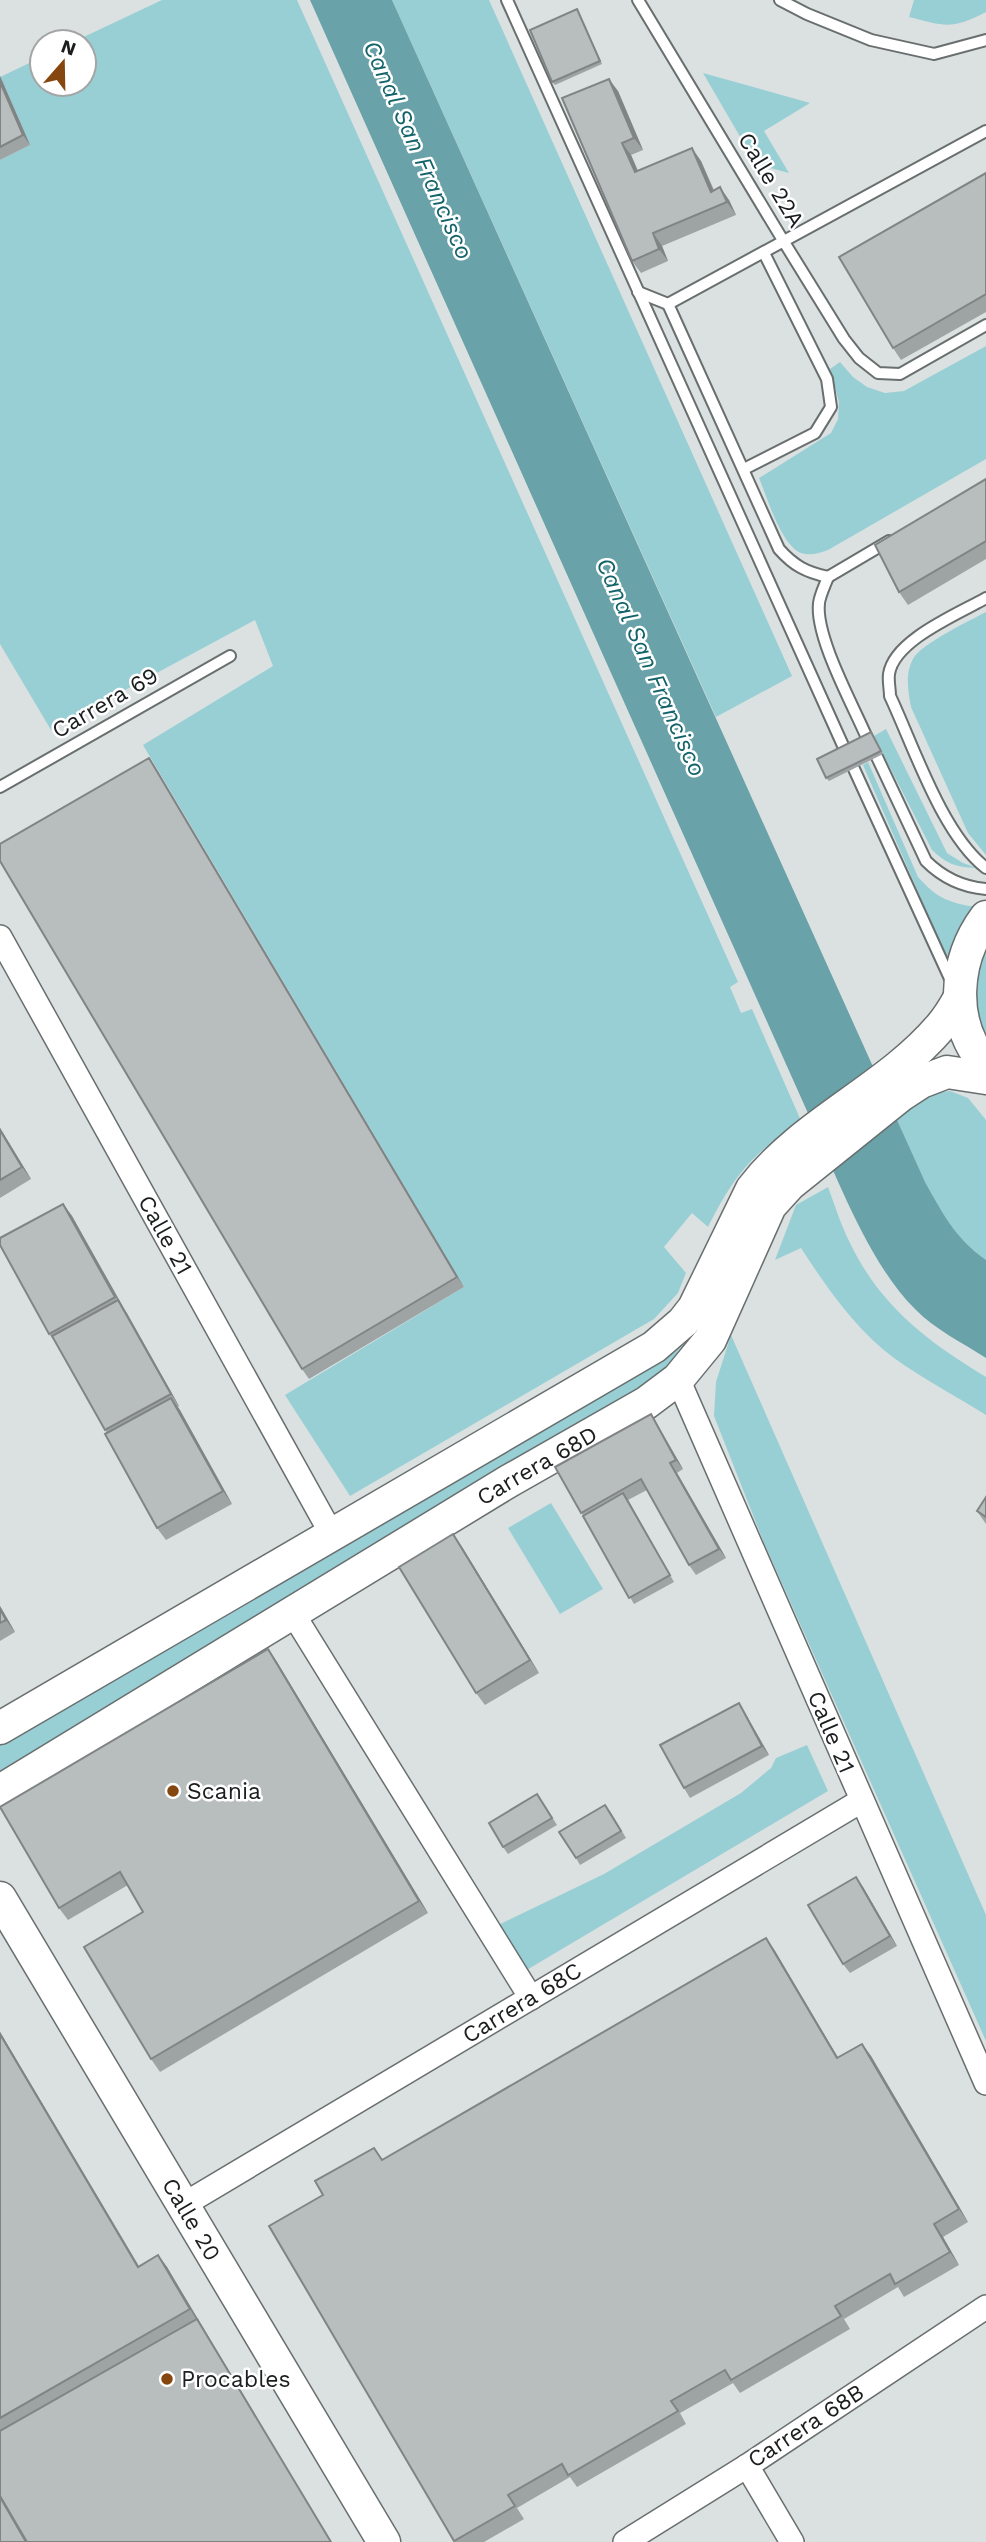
<svg xmlns="http://www.w3.org/2000/svg" width="986" height="2542" font-family="'Work Sans',sans-serif">
	<rect width="100%" height="100%" fill="#dbe1e1"/>
	<g fill="#98cfd5">
		<path d="M162,0H297L738,982L730,987L741,1013L752,1009L802,1123C752,1152 734,1176 708,1227L692,1213L664,1247L686,1273L678,1293L654,1319L350,1496L285,1395L464,1287L143,745L273,666L255,620L51,730L0,644V160L30,145L0,77L42,57V84H84V42H73Z"/>
		<path d="M392,0H489L792,676L716,717Z"/>
		<path d="M914,0H986V12C952,30 944,26 909,17Z"/>
		<path d="M703,73L810,103L764,131L789,173L756,164Z"/>
		<path d="M986,346V459L828,550C820,553 810,556 801,553C781,545 767,497 759,478L831,433L838,419L839,402L830,369L840,362L853,377L867,387L885,393L904,391Z"/>
		<path d="M986,612V855L968,833L911,707C908,692 905,673 913,659C921,644 969,621 986,612Z"/>
		<path d="M886,729L947,853L963,863L977,868C955,867 947,864 932,850L874,736Z"/>
		<path d="M868,762L918,877C937,898 947,902 975,907L948,961L863,765Z"/>
		<path d="M986,942V1041C969,997 972,985 986,942Z"/>
		<path d="M950,1091L968,1098L986,1120V1260C939,1227 919,1169 896,1118L924,1095Z"/>
		<path d="M828,1187C835,1206 841,1225 850,1243C881,1307 927,1341 986,1377V1415C956,1396 923,1379 894,1358C856,1330 827,1288 801,1248L775,1260L796,1205Z"/>
		<path d="M703,1327L663,1376L398,1530L0,1772V1745L606,1393L677,1351Z"/>
		<path d="M731,1335L986,1915V2041L764,1543L714,1416L716,1382Z"/>
		<path d="M551,1503L603,1589L560,1614L508,1528Z"/>
		<path d="M807,1745L828,1791L525,1971L496,1926L604,1874L741,1793L771,1768L776,1758Z"/>
	</g>
	<path fill="#69a2a8" d="M310,0H392L925,1182C943,1214 955,1238 986,1260V1358C963,1343 934,1329 915,1309C868,1263 835,1172 807,1111Z"/>
	<g fill="none" stroke-linecap="round" stroke-linejoin="round">
		<defs>
			<g id="lane">
				<path d="M507,0L845,750"/>
				<path d="M638,0L784,242L844,339L859,358L878,373L900,374L986,325"/>
				<path d="M780,0L807,14L871,40L934,54L986,40"/>
				<path d="M638,292L668,304L986,131"/>
				<path d="M668,304L779,549C794,566 806,572 828,577"/>
				<path d="M744,469L815,433L831,407L827,379L764,253"/>
				<path d="M828,577L889,541"/>
				<path d="M828,577C825,585 820,595 819,603C815,637 853,705 867,738"/>
				<path d="M986,598C958,614 894,640 889,674C888,681 890,689 890,696C914,747 942,834 986,868"/>
				<path d="M877,757L926,861C943,878 962,887 986,889"/>
				<path d="M854,769L952,983"/>
				<path d="M0,787L230,656"/>
			</g>
			<g id="street">
				<path d="M0,937L331,1533"/>
				<path d="M678,1379L986,2083"/>
				<path d="M292,1612L531,1998"/>
				<path d="M183,2205L861,1801"/>
				<path d="M747,2466L792,2542"/>
				<path d="M625,2542L747,2466L986,2307"/>
			</g>
			<g id="secondary">
				<path d="M986,917C954,960 949,1023 986,1065"/>
				<path d="M0,1728L654,1347L683,1322L694,1308L752,1189C803,1122 887,1090 941,1026C948,1018 954,1008 959,999"/>
				<path id="s1" d="M0,1791L509,1481L646,1403L678,1379L710,1340L770,1206L790,1184L901,1095L921,1082L947,1072L986,1078"/>
				<path id="s2" d="M0,1898L384,2542"/>
			</g>
		</defs>
		<use href="#lane" stroke="#696e6e" stroke-width="14"/>
		<use href="#street" stroke="#696e6e" stroke-width="26"/>
		<use href="#secondary" stroke="#696e6e" stroke-width="35"/>
		<use href="#lane" stroke="#fff" stroke-width="10"/>
		<use href="#street" stroke="#fff" stroke-width="23"/>
		<use href="#secondary" stroke="#fff" stroke-width="32"/>
	</g>
	<g fill="#9ea3a3">
		<path d="M579,13L602,64L555,85L552,82Z"/>
		<path d="M0,76L30,145L0,160Z"/>
		<path d="M618,91L643,150L631,155L638,171L701,161L714,190L729,200L736,215L662,246L668,261L641,273L632,261Z"/>
		<path d="M986,173V312L901,360L893,348Z"/>
		<path d="M986,479V559L908,605L899,592Z"/>
		<path d="M874,736L883,754L829,781L826,778Z"/>
		<path d="M155,767L464,1287L309,1379L302,1369Z"/>
		<path d="M0,1128L31,1179L0,1198Z"/>
		<path d="M63,1204L72,1216L119,1302L127,1313L179,1406L178,1407L232,1504L166,1540L157,1528L107,1433L56,1343L49,1334Z"/>
		<path d="M657,1424L683,1469L677,1473L726,1558L696,1575L689,1565L647,1490L628,1500L674,1582L634,1604L555,1467Z"/>
		<path d="M986,1497V1524L977,1511Z"/>
		<path d="M462,1547L539,1673L485,1705L476,1693Z"/>
		<path d="M0,1606L15,1632L0,1641Z"/>
		<path d="M268,1649L277,1662L428,1913L160,2072L151,2059L143,1912L128,1885L68,1920L59,1908Z"/>
		<path d="M739,1703L745,1713L769,1755L690,1798L684,1788Z"/>
		<path d="M542,1801L557,1825L508,1854L503,1847Z"/>
		<path d="M610,1811L626,1838L580,1865L576,1858Z"/>
		<path d="M863,1887L897,1946L850,1973L843,1964Z"/>
		<path d="M766,1938L775,1951L838,2058L862,2044L871,2056L968,2222L943,2237L959,2265L904,2297L898,2287L844,2319L850,2329L740,2393L733,2383L680,2413L686,2424L577,2487L570,2477L517,2508L524,2519L484,2542H455L269,2226Z"/>
		<path d="M0,2032L139,2266L158,2255L167,2267L199,2322L0,2542Z"/>
	</g>
	<g fill="#818485">
		<path d="M0,76L30,145L23,135L0,82Z"/>
		<path d="M609,79L618,91L643,150L634,138Z"/>
		<path d="M622,143L631,155L644,185L635,172Z"/>
		<path d="M692,148L701,161L719,204L711,192Z"/>
		<path d="M720,187L729,200L736,215L727,202Z"/>
		<path d="M653,233L662,246L668,261L659,249Z"/>
		<path d="M149,758L155,767L464,1287L457,1277Z"/>
		<path d="M0,1128L31,1179L22,1167L0,1130Z"/>
		<path d="M63,1204L72,1216L179,1406L171,1394Z"/>
		<path d="M171,1398L180,1410L232,1504L223,1491Z"/>
		<path d="M651,1414L657,1424L683,1469L676,1460Z"/>
		<path d="M670,1463L677,1473L726,1558L719,1549Z"/>
		<path d="M623,1493L628,1500L674,1582L670,1575Z"/>
		<path d="M453,1534L462,1547L539,1673L530,1660Z"/>
		<path d="M0,1606L15,1632L6,1620L0,1609Z"/>
		<path d="M268,1649L277,1662L428,1913L419,1901Z"/>
		<path d="M739,1703L745,1713L769,1755L762,1746Z"/>
		<path d="M856,1877L863,1887L897,1946L890,1936Z"/>
		<path d="M766,1938L775,1951L846,2071L837,2058Z"/>
		<path d="M0,2032L146,2279L138,2267L0,2034Z"/>
		<path d="M862,2044L871,2056L968,2222L959,2209Z"/>
		<path d="M934,2224L943,2237L959,2265L950,2252Z"/>
		<path d="M158,2255L167,2267L331,2542L190,2309Z"/>
	</g>
	<g fill="#b8bdbe" stroke="#818485" stroke-width="2">
		<path d="M577,9L600,61L552,82L530,30Z"/>
		<path d="M609,79L634,138L622,143L635,172L692,148L711,192L720,187L727,202L653,233L659,249L632,261L562,98Z"/>
		<path d="M0,82L23,135L0,147Z"/>
		<path d="M986,173V294L893,348L839,257Z"/>
		<path d="M986,479V541L899,592L875,545Z"/>
		<path d="M871,732L881,751L826,778L817,759Z"/>
		<path d="M149,758L457,1277L302,1369L0,861V844Z"/>
		<path d="M0,1130L22,1167L0,1180Z"/>
		<path d="M63,1204L115,1297L49,1334L0,1245V1238Z"/>
		<path d="M118,1300L171,1394L105,1430L52,1336Z"/>
		<path d="M171,1398L223,1491L157,1528L105,1434Z"/>
		<path d="M651,1414L676,1460L670,1463L719,1549L689,1565L641,1479L581,1513L555,1467Z"/>
		<path d="M623,1493L670,1575L629,1598L583,1516Z"/>
		<path d="M986,1497V1517L977,1511Z"/>
		<path d="M453,1534L530,1660L476,1693L399,1567Z"/>
		<path d="M0,1609L6,1620L0,1623Z"/>
		<path d="M268,1649L419,1901L151,2059L84,1947L143,1912L120,1872L59,1908L0,1807Z"/>
		<path d="M739,1703L762,1746L684,1788L660,1745Z"/>
		<path d="M537,1794L552,1818L503,1847L489,1823Z"/>
		<path d="M605,1805L621,1831L576,1858L559,1832Z"/>
		<path d="M856,1877L890,1936L843,1964L808,1905Z"/>
		<path d="M766,1938L837,2058L862,2044L959,2209L934,2224L950,2252L895,2284L890,2274L835,2306L841,2316L731,2380L725,2370L671,2401L678,2411L568,2475L562,2464L508,2495L515,2506L454,2541L269,2226L323,2195L315,2181L374,2148L382,2160Z"/>
		<path d="M0,2034L138,2267L158,2255L190,2309L0,2418Z"/>
		<path d="M197,2319L331,2542H27L0,2496V2431Z"/>
		<path d="M0,2497L26,2542H0Z"/>
	</g>
	<g fill="#86460f" stroke="#fff" stroke-width="2.5">
		<circle cx="173" cy="1791" r="7"/>
		<circle cx="167" cy="2379" r="7"/>
	</g>
	<g text-anchor="middle" dominant-baseline="central" stroke-width="5" stroke-linejoin="round" paint-order="stroke">
		<g font-size="23" fill="#1b1d1e" stroke="#fff">
			<text transform="translate(771 180) rotate(59)">Calle 22A</text>
			<text transform="translate(105 703) rotate(-30)">Carrera 69</text>
			<text transform="translate(165 1235) rotate(61)">Calle 21</text>
			<text stroke="none"><textPath href="#s1" startOffset="628">Carrera 68D</textPath></text>
			<text transform="translate(831 1732) rotate(67)">Calle 21</text>
			<text transform="translate(522 2003) rotate(-31)">Carrera 68C</text>
			<text stroke="none"><textPath href="#s2" startOffset="374">Calle 20</textPath></text>
			<text transform="translate(806 2426) rotate(-33)">Carrera 68B</text>
		</g>
		<g font-size="23" fill="#1b1d1e" stroke="#fff" text-anchor="start">
			<text x="187" y="1791">Scania</text>
			<text x="181" y="2379">Procables</text>
		</g>
		<g font-size="24" font-style="italic" fill="#13636a" stroke="#fff">
			<text transform="translate(418 150) rotate(66)">Canal San Francisco</text>
			<text transform="translate(651 667) rotate(66)">Canal San Francisco</text>
		</g>
	</g>
	<g transform="translate(63 63) rotate(20)"><circle r="33" fill="#ffffff" stroke="#a4a5a5" stroke-width="2"/>
	<path d="M0-5L12 26L0 18L-12 26Z" fill="#86460f"/>
	<text y="-10" font-size="19" font-weight="bold" text-anchor="middle" fill="#1b1d1e">N</text>
	</g>
</svg>
